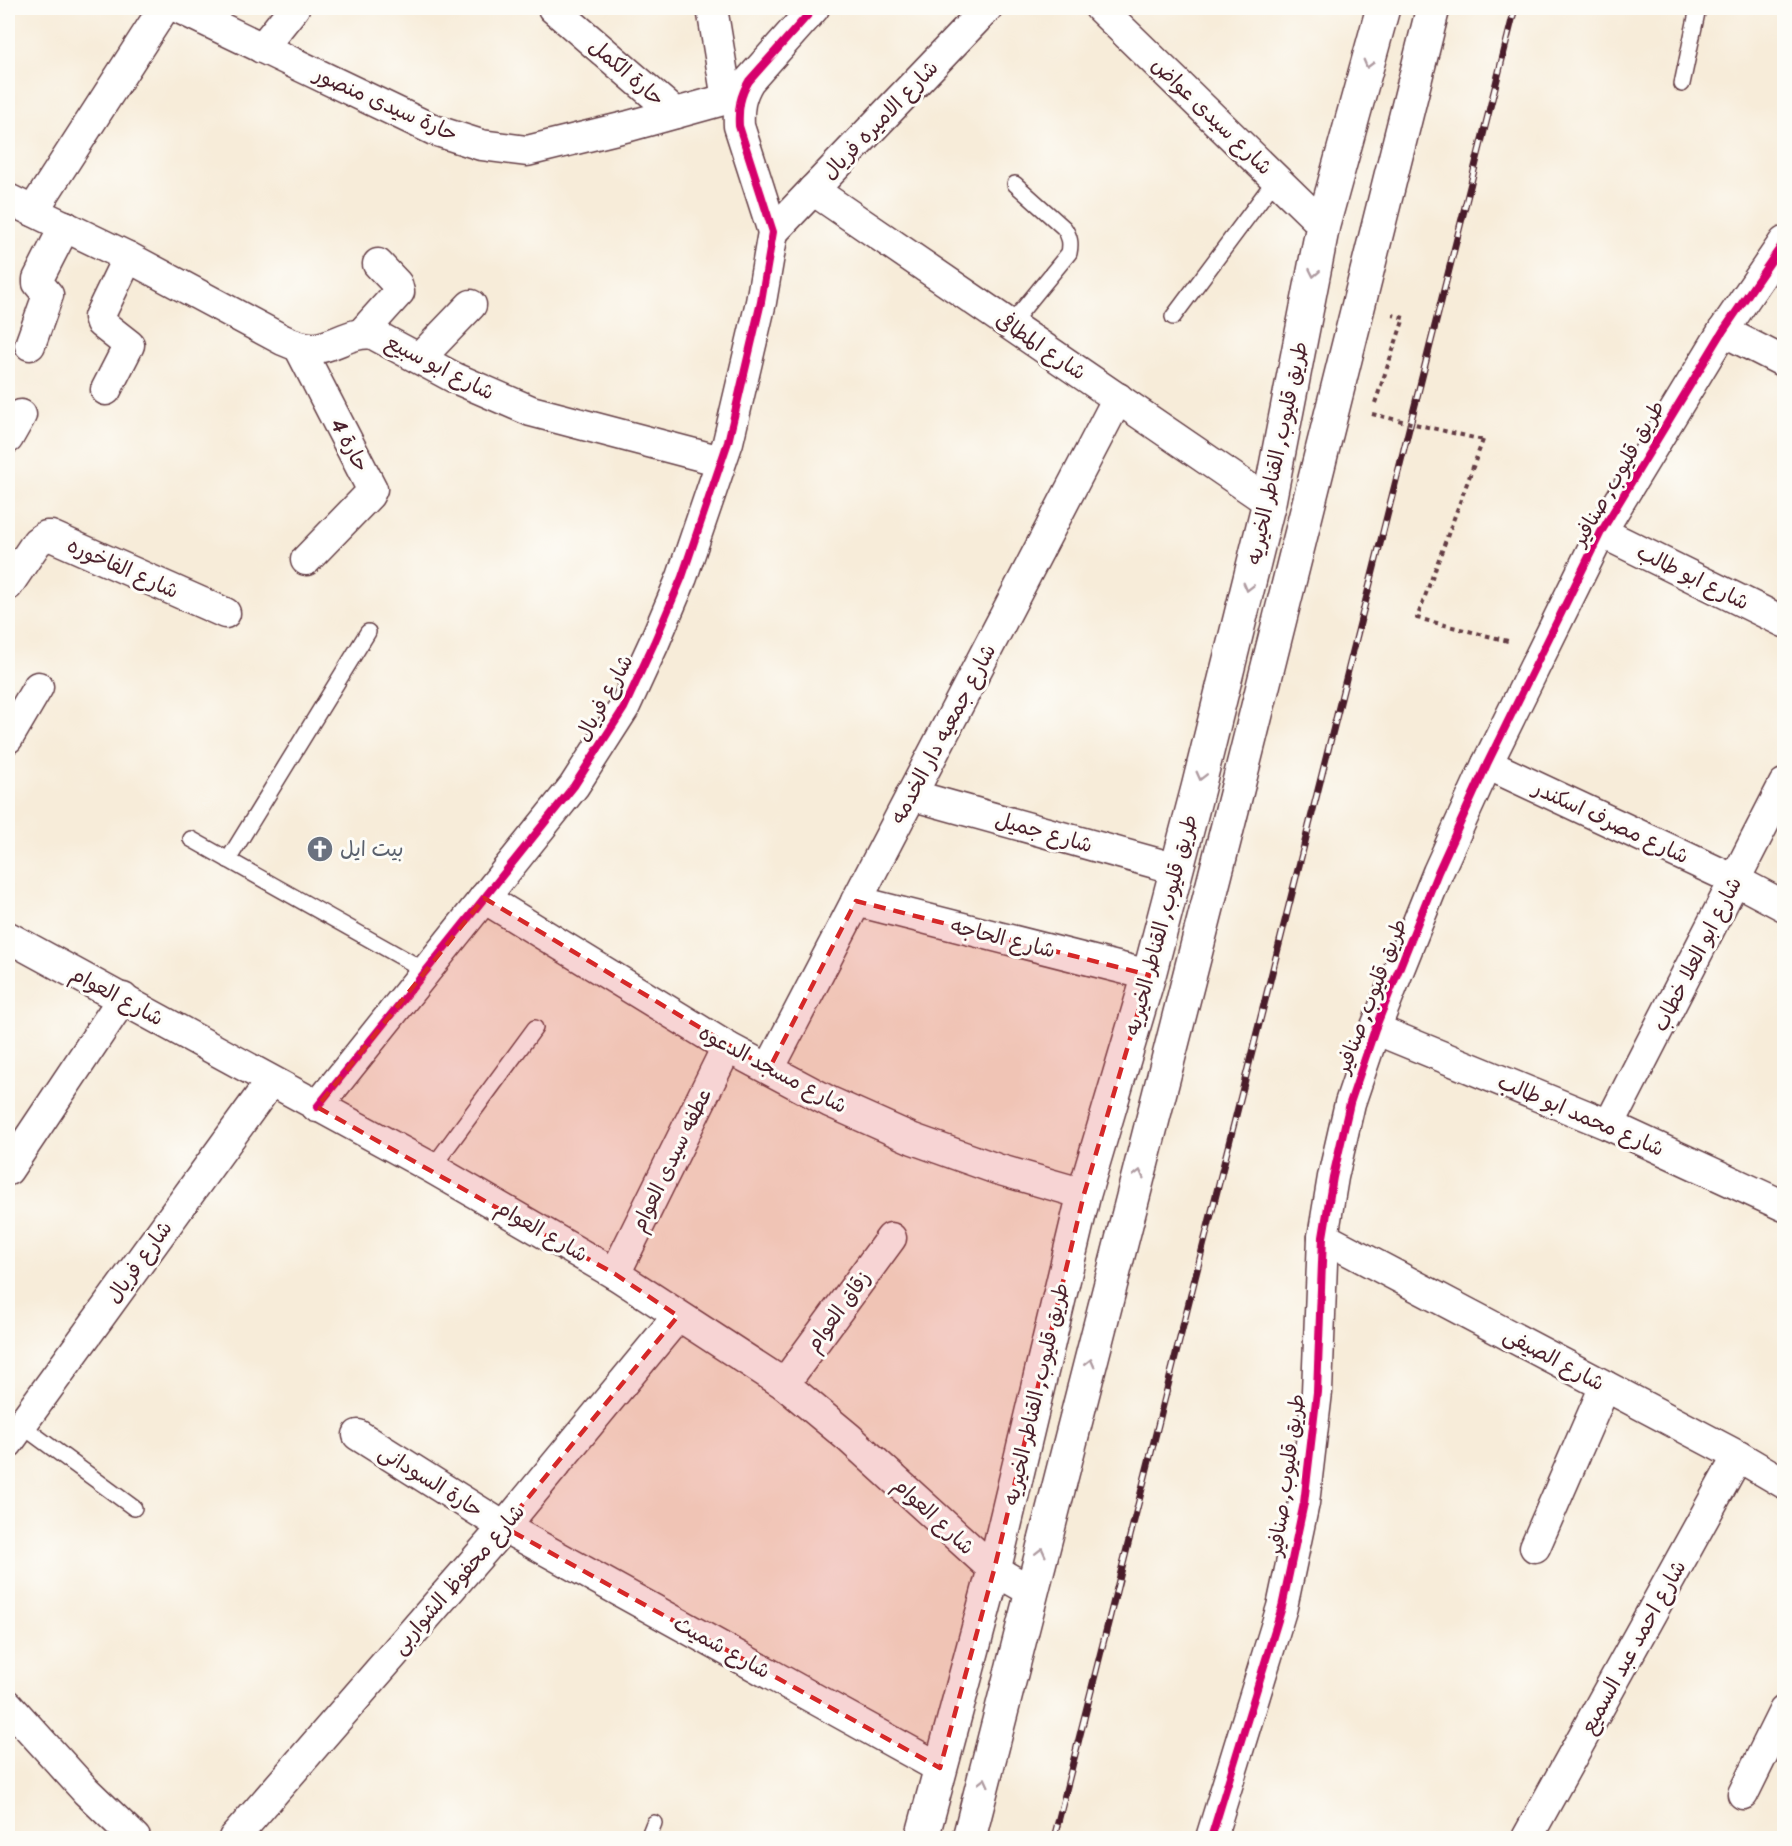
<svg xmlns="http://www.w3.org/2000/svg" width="1792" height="1846" font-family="Sriracha,'Playpen Sans Arabic',sans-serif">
	<rect width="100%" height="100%" fill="#fdfcf7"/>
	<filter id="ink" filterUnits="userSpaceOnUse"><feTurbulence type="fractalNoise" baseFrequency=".0167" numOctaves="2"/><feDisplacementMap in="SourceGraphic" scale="12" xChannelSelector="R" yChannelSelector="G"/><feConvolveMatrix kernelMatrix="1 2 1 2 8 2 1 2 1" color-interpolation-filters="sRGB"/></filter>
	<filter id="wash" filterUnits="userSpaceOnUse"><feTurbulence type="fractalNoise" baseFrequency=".008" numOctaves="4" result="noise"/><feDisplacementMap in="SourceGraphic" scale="24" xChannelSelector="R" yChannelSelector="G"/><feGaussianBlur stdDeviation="1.35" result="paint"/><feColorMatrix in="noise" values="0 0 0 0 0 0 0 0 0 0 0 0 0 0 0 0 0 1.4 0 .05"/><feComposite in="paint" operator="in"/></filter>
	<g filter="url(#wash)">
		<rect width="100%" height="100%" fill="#f7ecd9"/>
	</g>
	<g filter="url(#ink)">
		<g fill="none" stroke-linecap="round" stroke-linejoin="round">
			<defs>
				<g id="service">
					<path d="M1682,84L1698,8"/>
					<path d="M1173,317L1276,179"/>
					<path d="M1010,325L1069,253C1071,243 1070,237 1064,228L1015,184"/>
					<path d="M191,839L426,971"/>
					<path d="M228,860L368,632"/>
					<path d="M432,1168L535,1028"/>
					<path d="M21,1425L134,1508"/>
					<path d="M648,1838L654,1823"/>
				</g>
				<g id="minor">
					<path d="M179,8L434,130L481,145L527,151L629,126L741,95"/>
					<path d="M553,8L675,113"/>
					<path d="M712,8L727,99"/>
					<path d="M1100,8L1323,225"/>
					<path d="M262,48L294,8"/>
					<path d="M813,190L1269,502"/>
					<path d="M8,199L128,257L283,340C294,345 305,349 317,348C337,345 352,331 373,334L455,378L531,411L721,461"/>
					<path d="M33,211L164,8"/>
					<path d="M773,232L987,8"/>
					<path d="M1723,331L1784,362"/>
					<path d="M363,332L399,292L397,284L378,264"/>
					<path d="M30,345L48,295L38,283V279L65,226"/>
					<path d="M299,347L372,489L369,495L306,560"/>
					<path d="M420,358L471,305"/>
					<path d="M106,390L129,345L101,323L99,317L128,257"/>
					<path d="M8,438L21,415"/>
					<path d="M1601,532L1784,622"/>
					<path d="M8,585L37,542L46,536H51L225,613"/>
					<path d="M8,738L38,687"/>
					<path d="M1487,764L1735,880L1784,906"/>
					<path d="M911,795L1177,869"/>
					<path d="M484,898L727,1047L830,1102L913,1139L997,1169L1084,1194"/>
					<path d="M856,901L1149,975"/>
					<path d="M8,937L432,1168L615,1274L784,1384L849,1438L994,1570L1031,1591"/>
					<path d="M1375,1029L1609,1125L1784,1206"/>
					<path d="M769,1069L1118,398"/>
					<path d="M317,1107L574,786L624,708L654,643L682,577L728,442L761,302L773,232L739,126C738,108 740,96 749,81L814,8"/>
					<path d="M1609,1125L1784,784"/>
					<path d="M8,1170L123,998"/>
					<path d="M1323,1237L1738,1456L1784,1483"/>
					<path d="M615,1274L727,1047"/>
					<path d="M784,1384L891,1238"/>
					<path d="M358,1435L504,1527L940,1768"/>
					<path d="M8,1443L271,1081"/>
					<path d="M1535,1547L1605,1386"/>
					<path d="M8,1705L86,1791L135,1838"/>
					<path d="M1743,1794L1784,1711"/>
					<path d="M234,1838L504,1527L678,1316"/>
					<path d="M1211,1838L1282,1607L1304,1503L1317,1392L1323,1237L1333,1177L1350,1103L1375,1029L1438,872L1487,764L1601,532L1723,331L1784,242"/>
					<path d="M1527,1838L1738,1456"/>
				</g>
				<g id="secondary">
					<path d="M922,1838L994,1570L1084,1194L1149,975L1198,788L1269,502L1323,225L1383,8"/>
					<path d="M969,1838L1235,798L1433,8"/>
				</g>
			</defs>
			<use href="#service" stroke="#643e45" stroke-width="18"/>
			<use href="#minor" stroke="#643e45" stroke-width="33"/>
			<use href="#secondary" stroke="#643e45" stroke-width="36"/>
			<g stroke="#643e45" stroke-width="4" stroke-dasharray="4.5 4.5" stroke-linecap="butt">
				<path d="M1375,403L1404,318L1393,315"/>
				<path d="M1483,440L1417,618L1508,641"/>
			</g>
			<use href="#service" stroke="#fff" stroke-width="15"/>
			<use href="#minor" stroke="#fff" stroke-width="30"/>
			<use href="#secondary" stroke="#fff" stroke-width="33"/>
			<defs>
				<path id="rail" d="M1054,1838L1515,8"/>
			</defs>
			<use href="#rail" stroke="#4a1f2b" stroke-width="7"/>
			<use href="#rail" stroke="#fdfcf7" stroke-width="4.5" stroke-dasharray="14" stroke-linecap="butt"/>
			<path stroke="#643e45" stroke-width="4" stroke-dasharray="4.5 4.5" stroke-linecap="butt" d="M1372,414L1483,440"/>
			<defs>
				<g id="cycleway">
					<path d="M317,1107L574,786L624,708L654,643L682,577L728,442L761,302L773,232L739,126C738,108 740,96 749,81L814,8"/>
					<path d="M1211,1838L1282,1607L1304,1503L1317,1392L1323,1237L1333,1177L1350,1103L1375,1029L1438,872L1487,764L1601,532L1723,331L1784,242"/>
				</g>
			</defs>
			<use href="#cycleway" stroke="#fdfcf7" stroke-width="11"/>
			<use href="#cycleway" stroke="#d6006c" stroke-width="8"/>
		</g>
		<defs><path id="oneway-chevron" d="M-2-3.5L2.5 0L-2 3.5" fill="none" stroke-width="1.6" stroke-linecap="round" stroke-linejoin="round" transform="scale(1.5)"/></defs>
		<g stroke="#ae9aa0">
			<use href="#oneway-chevron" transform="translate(1368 64) rotate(105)"/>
			<use href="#oneway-chevron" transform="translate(1314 273) rotate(101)"/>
			<use href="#oneway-chevron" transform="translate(1248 587) rotate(104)"/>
			<use href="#oneway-chevron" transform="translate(1201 776) rotate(104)"/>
			<use href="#oneway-chevron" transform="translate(1139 1174) rotate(-76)"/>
			<use href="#oneway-chevron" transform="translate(1090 1363) rotate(-76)"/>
			<use href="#oneway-chevron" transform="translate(1041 1552) rotate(-76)"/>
			<use href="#oneway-chevron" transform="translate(984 1782) rotate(-76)"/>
		</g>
	</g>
	<path fill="#d62828" fill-opacity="0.2" stroke="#d62828" stroke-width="4.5" stroke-dasharray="12 8" stroke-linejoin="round" d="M484,898L769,1069L856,901L1149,975L1084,1194L994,1570L940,1768L504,1527L678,1316L615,1274L317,1107Z"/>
	<defs>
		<symbol id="church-disc" viewBox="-11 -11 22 22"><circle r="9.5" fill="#6b7280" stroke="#fdfcf7"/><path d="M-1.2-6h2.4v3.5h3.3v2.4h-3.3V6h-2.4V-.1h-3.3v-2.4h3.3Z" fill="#fff"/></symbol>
	</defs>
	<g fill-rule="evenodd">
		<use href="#church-disc" x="305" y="834" width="30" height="30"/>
	</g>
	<g text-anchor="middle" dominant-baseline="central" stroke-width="6" stroke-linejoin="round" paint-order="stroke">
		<g font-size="21" fill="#4a1f2b" stroke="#fdfcf7">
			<text transform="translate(627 72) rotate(41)">حارة الكمل</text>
			<text transform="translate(386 104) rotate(24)">حارة سيدى منصور</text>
			<text transform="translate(1212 116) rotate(44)">شارع سيدى عواض</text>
			<text transform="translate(880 120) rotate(-46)">شارع الاميره فريال</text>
			<text transform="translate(1041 346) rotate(34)">شارع المطافى</text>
			<text transform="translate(440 367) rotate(27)">شارع ابو سبيع</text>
			<text transform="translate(350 445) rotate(62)">حارة 4</text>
			<text transform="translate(1277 453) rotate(-78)">طريق قليوب, القناطر الخيريه</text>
			<text transform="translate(1618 473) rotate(-60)">طريق قليوب, صنافير</text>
			<text transform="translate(123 568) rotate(24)">شارع الفاخوره</text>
			<text transform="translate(1693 577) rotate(26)">شارع ابو طالب</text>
			<text transform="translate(604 698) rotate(-61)">شارع فريال</text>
			<text transform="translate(943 734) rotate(-62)">شارع جمعيه دار الخدمه</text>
			<text transform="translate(1611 822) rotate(25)">شارع مصرف اسكندر</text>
			<text transform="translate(1044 832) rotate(16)">شارع جميل</text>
			<text transform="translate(1161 925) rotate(-75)">طريق قليوب, القناطر الخيريه</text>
			<text transform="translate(1003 938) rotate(14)">شارع الحاجه</text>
			<text transform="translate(1697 954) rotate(-63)">شارع ابو العلا خطاب</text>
			<text transform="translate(117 996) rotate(28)">شارع العوام</text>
			<text transform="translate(1371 996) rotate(-69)">طريق قليوب, صنافير</text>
			<text transform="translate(773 1069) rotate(28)">شارع مسجد الدعوه</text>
			<text transform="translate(1581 1115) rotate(23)">شارع محمد ابو طالب</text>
			<text transform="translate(671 1160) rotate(-64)">عطفه سيدى العوام</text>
			<text transform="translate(542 1231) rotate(30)">شارع العوام</text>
			<text transform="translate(139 1262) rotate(-54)">شارع فريال</text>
			<text transform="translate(838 1311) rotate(-54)">زقاق العوام</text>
			<text transform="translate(1554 1359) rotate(28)">شارع الصيفى</text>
			<text transform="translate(1036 1394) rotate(-77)">طريق قليوب, القناطر الخيريه</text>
			<text transform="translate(1286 1475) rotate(-82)">طريق قليوب, صنافير</text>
			<text transform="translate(431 1481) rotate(32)">حارة السودانى</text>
			<text transform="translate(934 1516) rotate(43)">شارع العوام</text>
			<text transform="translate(458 1579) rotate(-49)">شارع محفوظ الشواربى</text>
			<text transform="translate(722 1647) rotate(29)">شارع شميث</text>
			<text transform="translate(1633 1647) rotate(-61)">شارع احمد عبد السميع</text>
		</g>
		<g font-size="21" fill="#5b616d" stroke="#fdfcf7" text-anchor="start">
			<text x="340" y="849">بيت ايل</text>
		</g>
	</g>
	<rect width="1792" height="1846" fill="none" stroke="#fdfcf7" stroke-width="30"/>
</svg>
